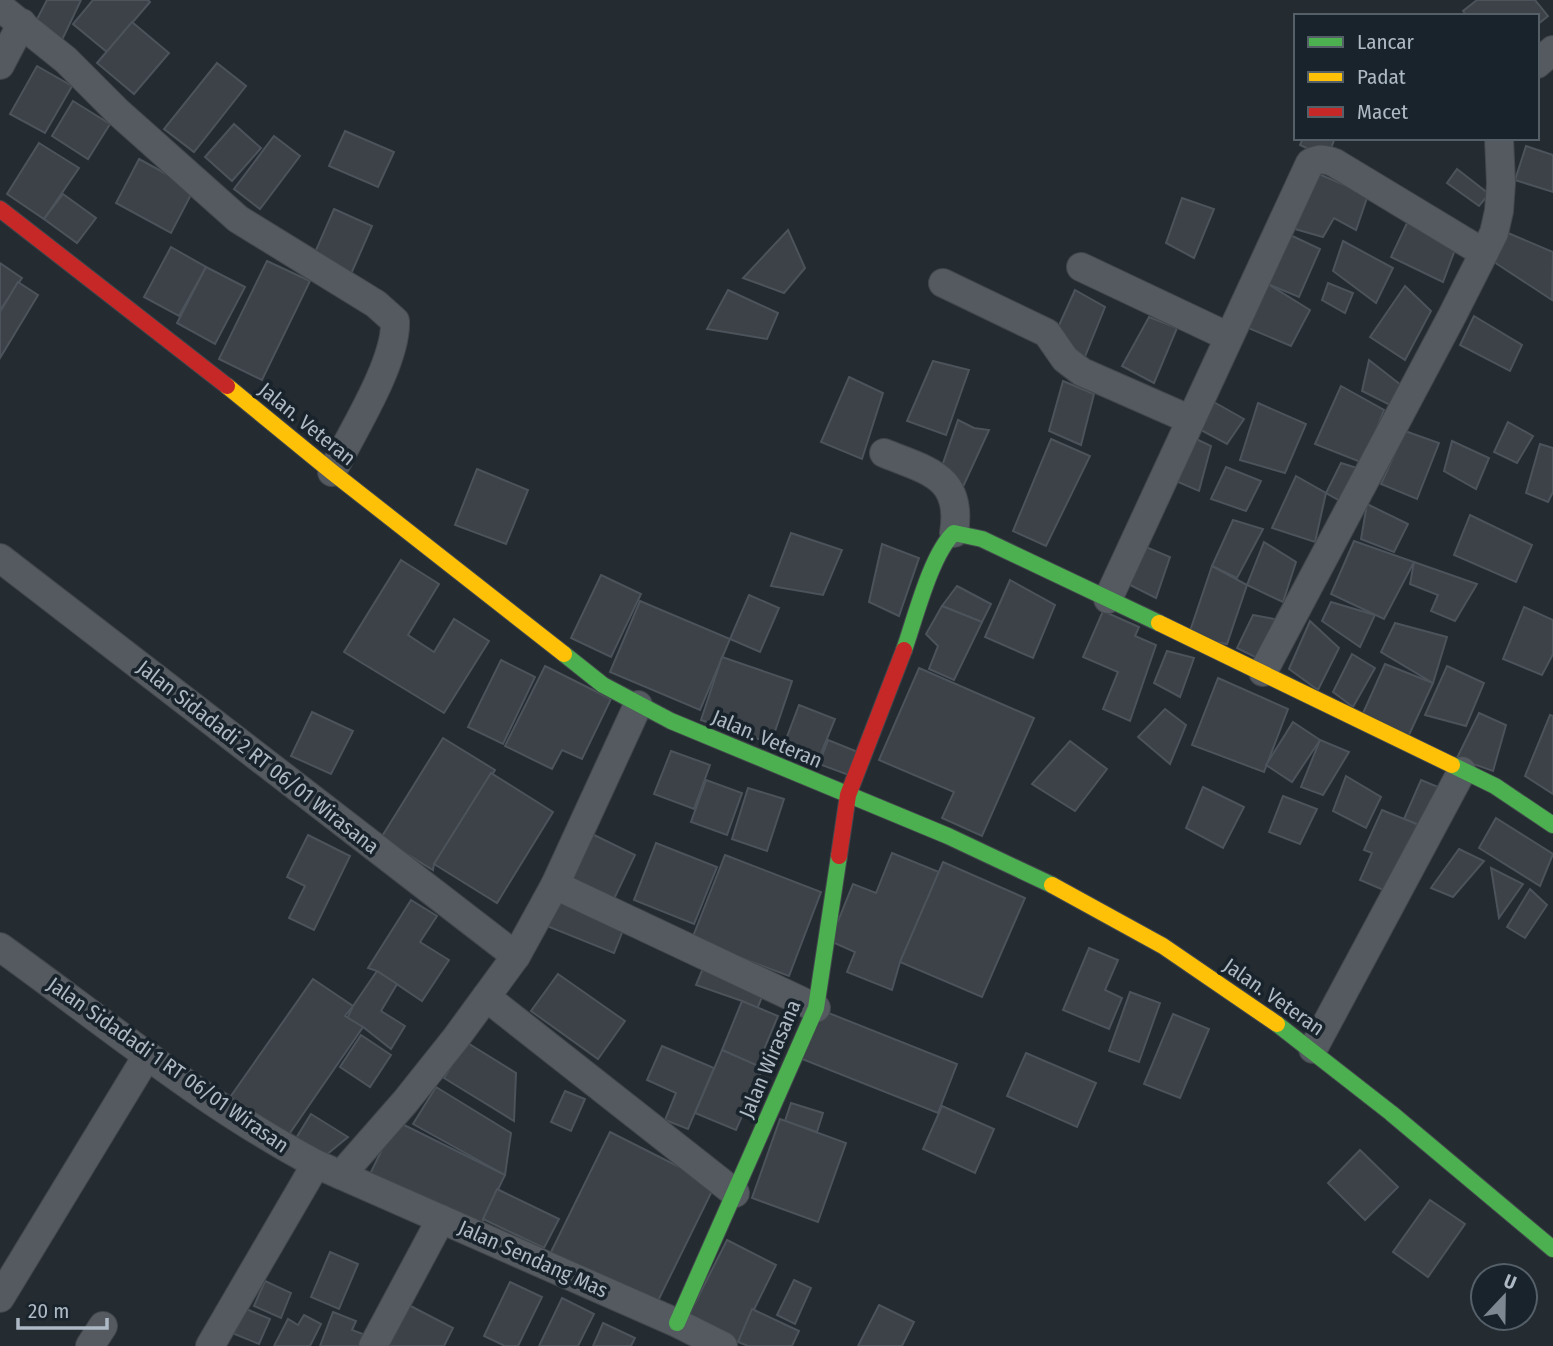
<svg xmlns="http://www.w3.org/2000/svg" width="1553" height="1346" font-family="'Fira Sans Condensed',sans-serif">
	<rect width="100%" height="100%" fill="#242b31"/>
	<g fill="#3c4247" stroke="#4c535a" stroke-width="2">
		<path d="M47,0H81L62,40L33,27Z"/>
		<path d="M93,0H148L150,2L107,52L73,24Z"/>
		<path d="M1477,0H1535L1548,16L1537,25V16H1467L1463,11Z"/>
		<path d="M132,22L169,53L134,94L97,63Z"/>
		<path d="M217,63L246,86L194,152L164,129Z"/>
		<path d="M37,66L72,86L45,133L10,114Z"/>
		<path d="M73,101L110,124L88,159L52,136Z"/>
		<path d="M234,124L261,148L232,181L205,157Z"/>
		<path d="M345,131L394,152L378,187L329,166Z"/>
		<path d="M274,136L300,156L260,209L234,189Z"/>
		<path d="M1303,138H1335L1327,158L1300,145Z"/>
		<path d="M39,143L79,168L44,219L7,194Z"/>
		<path d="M1526,146L1553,155V192L1515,180Z"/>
		<path d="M139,159L194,189L171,233L116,203Z"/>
		<path d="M1457,169L1489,194L1479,206L1447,183Z"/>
		<path d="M1314,172L1368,195L1356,230L1334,218L1323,237L1295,229Z"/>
		<path d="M63,194L96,218L77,243L44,219Z"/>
		<path d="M1182,198L1214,209L1194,258L1166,243Z"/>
		<path d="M334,209L372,226L351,274L313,257Z"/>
		<path d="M1408,221L1456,247L1443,282L1391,257Z"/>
		<path d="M788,230L805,268L784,293L743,278Z"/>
		<path d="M1286,233L1320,249L1299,297L1268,284Z"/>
		<path d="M1508,233L1553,252L1552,300L1494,262Z"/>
		<path d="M1343,241L1393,268L1376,303L1333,271Z"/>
		<path d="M171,247L206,267L179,316L144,297Z"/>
		<path d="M267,261L310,281L262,380L219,359Z"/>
		<path d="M0,263L22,278L0,310Z"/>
		<path d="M206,267L245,287L215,344L177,323Z"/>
		<path d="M18,282L38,295L0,358V312Z"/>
		<path d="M1328,283L1353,293L1345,313L1322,300Z"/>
		<path d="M1268,284L1310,310L1291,346L1246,327Z"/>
		<path d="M1405,286L1431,311L1405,360L1370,337Z"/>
		<path d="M728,290L778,313L767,339L707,329Z"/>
		<path d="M1075,290L1105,307L1084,359L1056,332Z"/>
		<path d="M1474,316L1522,345L1510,371L1460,345Z"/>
		<path d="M1149,317L1177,328L1154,383L1122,366Z"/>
		<path d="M1369,360L1401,385L1392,406L1362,391Z"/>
		<path d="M933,361L969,370L946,435L907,421Z"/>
		<path d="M849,377L883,393L862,459L821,442Z"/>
		<path d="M1063,381L1094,394L1081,445L1049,431Z"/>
		<path d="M1341,386L1384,410L1363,463L1315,444Z"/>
		<path d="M1212,401L1244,419L1227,444L1199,429Z"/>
		<path d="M1258,403L1306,424L1285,473L1240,460Z"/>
		<path d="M958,420L974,428L989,430L962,489L940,472Z"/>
		<path d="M1508,422L1533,436L1517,463L1494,452Z"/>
		<path d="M1405,431L1439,443L1417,499L1381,484Z"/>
		<path d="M1192,437L1211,446L1199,491L1178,482Z"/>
		<path d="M1051,439L1090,456L1046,546L1013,531Z"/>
		<path d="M1452,441L1489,458L1476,489L1444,471Z"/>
		<path d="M1540,444L1553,448V492L1548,502L1526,493Z"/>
		<path d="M1341,463L1360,469L1351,507L1326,493Z"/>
		<path d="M1226,467L1261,481L1246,511L1211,499Z"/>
		<path d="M477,469L528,490L506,544L455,525Z"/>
		<path d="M1296,476L1326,493L1315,542L1272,528Z"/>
		<path d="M1367,504L1408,524L1394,552L1361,539Z"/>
		<path d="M1470,515L1532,545L1516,582L1454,555Z"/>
		<path d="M1233,520L1263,529L1237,578L1212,566Z"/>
		<path d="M791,533L842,550L823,595L771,586Z"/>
		<path d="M1354,541L1414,562L1384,619L1331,594Z"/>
		<path d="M1134,542L1170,557L1156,598L1128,584Z"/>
		<path d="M1264,542L1296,562L1283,602L1247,585Z"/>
		<path d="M882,544L919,558L899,616L869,602Z"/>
		<path d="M401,560L439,584L408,635L434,652L454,619L489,641L444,713L344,652Z"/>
		<path d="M1414,562L1477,584L1455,621L1431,611L1438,595L1410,584Z"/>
		<path d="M1212,566L1247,585L1227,644L1188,637Z"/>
		<path d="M601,575L641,594L611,657L571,638Z"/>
		<path d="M1010,580L1055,605L1033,658L985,637Z"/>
		<path d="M957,586L991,604L982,622L942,606Z"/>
		<path d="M749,595L779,608L760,652L730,639Z"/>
		<path d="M640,601L730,639L700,710L610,672Z"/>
		<path d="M1331,602L1375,615L1360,647L1322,621Z"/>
		<path d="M942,606L982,622L954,680L929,669L938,646L926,634Z"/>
		<path d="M1524,607L1553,620V654L1542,675L1503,659Z"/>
		<path d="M1103,611L1139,627L1135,636L1156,645L1130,721L1103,709L1118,672L1083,657Z"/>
		<path d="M1253,615L1280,620L1259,659L1237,648Z"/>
		<path d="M1310,621L1339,648L1318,690L1289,669Z"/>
		<path d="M1395,623L1447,637L1433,683L1381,652Z"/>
		<path d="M1167,651L1194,658L1180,697L1154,683Z"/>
		<path d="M1352,654L1375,668L1353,707L1333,692Z"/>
		<path d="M722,657L792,681L771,743L701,720Z"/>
		<path d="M501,660L535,677L503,744L468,727Z"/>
		<path d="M1385,664L1433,683L1408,737L1360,720Z"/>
		<path d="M545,666L611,699L582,759L562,750L552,769L505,746Z"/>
		<path d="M1447,666L1484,683L1466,726L1425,715Z"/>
		<path d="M919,668L1034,718L982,836L942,818L954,792L879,760Z"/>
		<path d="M1218,678L1288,709L1264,772L1192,745Z"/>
		<path d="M799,705L835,719L820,756L785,742Z"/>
		<path d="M1165,709L1186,725L1170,764L1138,737Z"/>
		<path d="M312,712L353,731L331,774L291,756Z"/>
		<path d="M1479,713L1506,725L1493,771L1457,758Z"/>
		<path d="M1550,715L1553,716V794L1525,776Z"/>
		<path d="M1293,722L1320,740L1292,782L1266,765Z"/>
		<path d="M443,738L495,770L434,864L433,870L381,838Z"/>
		<path d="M828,740L863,754L854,777L819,764Z"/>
		<path d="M1320,740L1349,752L1323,795L1301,787Z"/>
		<path d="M1070,741L1107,769L1075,811L1032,784Z"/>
		<path d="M671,751L710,765L694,809L654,794Z"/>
		<path d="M491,773L553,812L497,903L434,864Z"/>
		<path d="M1346,776L1381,797L1366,828L1333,811Z"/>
		<path d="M706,780L742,793L727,835L691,822Z"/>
		<path d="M1421,780L1443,789L1425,827L1404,819Z"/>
		<path d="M1203,787L1244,807L1223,848L1186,828Z"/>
		<path d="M748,788L784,799L767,851L732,839Z"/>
		<path d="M1283,796L1317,809L1300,844L1269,832Z"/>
		<path d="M1382,810L1419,825L1395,895L1360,880L1372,853L1364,850Z"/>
		<path d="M1496,818L1553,854L1540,886L1479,848Z"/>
		<path d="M588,832L635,855L613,901L565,878Z"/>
		<path d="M308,835L350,856L314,930L289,918L305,886L287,877Z"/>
		<path d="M656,843L717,867L694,924L634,900Z"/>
		<path d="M1459,849L1484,861L1453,897L1431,888Z"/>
		<path d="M892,853L939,872L900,962L892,990L847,972L855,952L830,941L853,884L876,893Z"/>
		<path d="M725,855L821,892L789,976L692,939Z"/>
		<path d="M943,862L1025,898L982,997L900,962Z"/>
		<path d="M1491,868L1523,884L1499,918Z"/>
		<path d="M1530,889L1547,905L1525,938L1507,927Z"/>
		<path d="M560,893L627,920L614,953L547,926Z"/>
		<path d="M411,900L437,916L420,942L449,960L422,1001L377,971L368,968Z"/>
		<path d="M1089,948L1118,960L1105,990L1122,998L1109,1029L1063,1010Z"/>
		<path d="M706,961L767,985L757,1009L742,1001L696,985Z"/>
		<path d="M377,971L397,984L381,1011L405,1026L391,1049L363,1027L346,1021L353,1006Z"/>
		<path d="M558,974L625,1021L598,1059L531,1011Z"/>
		<path d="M313,979L353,1006L345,1016L363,1027L283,1143L226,1103Z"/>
		<path d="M1130,992L1160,1003L1139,1062L1109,1051Z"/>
		<path d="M742,1001L778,1016L757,1066L722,1050Z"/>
		<path d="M816,1008L957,1064L938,1113L797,1057Z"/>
		<path d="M1173,1014L1209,1029L1180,1098L1144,1084Z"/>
		<path d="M361,1035L391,1055L370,1087L340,1067Z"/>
		<path d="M466,1042L516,1073L514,1121L444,1078Z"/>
		<path d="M662,1046L714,1068L688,1129L665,1120L676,1093L647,1080Z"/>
		<path d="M722,1050L763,1068L736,1130L695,1113Z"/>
		<path d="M1026,1053L1096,1083L1077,1127L1007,1096Z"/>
		<path d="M436,1087L511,1133L505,1175L413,1124Z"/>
		<path d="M565,1091L585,1099L571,1131L551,1122Z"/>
		<path d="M791,1103L823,1113L817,1132L785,1121Z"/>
		<path d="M942,1106L994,1129L975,1173L923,1149Z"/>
		<path d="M311,1114L348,1137L320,1160L293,1143Z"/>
		<path d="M780,1119L846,1143L818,1222L752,1198Z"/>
		<path d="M396,1121L505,1175L479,1229L369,1176Z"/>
		<path d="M610,1132L715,1185L655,1307L550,1254Z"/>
		<path d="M1360,1150L1398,1187L1365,1220L1328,1183Z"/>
		<path d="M497,1189L559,1219L544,1248L483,1219Z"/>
		<path d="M1430,1200L1465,1224L1428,1277L1393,1252Z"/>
		<path d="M727,1240L776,1265L738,1342L688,1317Z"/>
		<path d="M330,1252L358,1264L339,1309L311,1297Z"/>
		<path d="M794,1280L811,1288L795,1324L777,1315Z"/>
		<path d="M265,1281L291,1293L281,1318L254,1306Z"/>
		<path d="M510,1282L542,1297L518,1346H505L484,1336Z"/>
		<path d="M562,1298L594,1314L578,1346H539Z"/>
		<path d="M401,1301L453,1328L444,1346H377Z"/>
		<path d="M879,1305L914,1322L902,1346H858Z"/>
		<path d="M244,1308L270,1319L259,1344L232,1333Z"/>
		<path d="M752,1309L799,1331L792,1346H748L738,1342Z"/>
		<path d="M333,1312L356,1321L352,1330L363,1334L359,1346H320Z"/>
		<path d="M304,1315L321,1324L310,1346H274L288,1319L298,1325Z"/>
		<path d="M603,1323L635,1338L631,1346H593Z"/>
	</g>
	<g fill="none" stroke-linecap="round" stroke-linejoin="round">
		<defs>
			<g id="street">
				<path d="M0,7L66,60L118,112L238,219L376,304L395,321C397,362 351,434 332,472"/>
				<path d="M1537,64L1553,50"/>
				<path d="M0,65L22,23"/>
				<path d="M1081,267L1229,337"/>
				<path d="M943,283L1047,333L1065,359L1082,372L1191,420"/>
				<path d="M884,453C928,471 963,476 954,533"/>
				<path d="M0,558L516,956"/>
				<path d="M1108,599L1310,163C1320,158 1326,159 1335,163L1484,253"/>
				<path d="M1263,672L1452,316L1494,233L1499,211L1501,183L1499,138"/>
				<path d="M555,885L816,1008"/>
				<path d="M0,947C103,1021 203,1104 316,1164L677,1323L723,1346"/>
				<path d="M486,997L735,1193"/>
				<path d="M1313,1049L1462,771"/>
				<path d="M341,1175L405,1102L456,1038L516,956L555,885L638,705"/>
				<path d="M0,1298L147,1056"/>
				<path d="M90,1346L103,1326"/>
				<path d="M210,1346L316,1164"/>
				<path d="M373,1346L441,1219"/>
			</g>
			<g id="fast">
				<path d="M904,650C915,619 931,554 954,533L982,539L1159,623"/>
				<path d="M564,654L603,685L671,721L948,836L1052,885"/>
				<path d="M1452,765L1495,786L1553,825"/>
				<path d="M1277,1024L1391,1113L1553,1249"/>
				<path d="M677,1323L816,1008L839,856"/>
			</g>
			<g id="slow">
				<path d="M227,386L332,472L564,654"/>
				<path d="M1159,623L1452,765"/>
				<path d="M1052,885L1163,946L1277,1024"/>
			</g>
			<g id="jam">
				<path d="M0,209L227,386"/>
				<path d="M839,856L848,795L904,650"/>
			</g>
		</defs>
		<use href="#street" stroke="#42474c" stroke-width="30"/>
		<use href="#fast" stroke="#42474c" stroke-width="18"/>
		<use href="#slow" stroke="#42474c" stroke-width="18"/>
		<use href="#jam" stroke="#42474c" stroke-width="18"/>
		<use href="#street" stroke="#545a60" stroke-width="28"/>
		<use href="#fast" stroke="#4caf50" stroke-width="16"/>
		<use href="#slow" stroke="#ffc107" stroke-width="16"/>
		<use href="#jam" stroke="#c62828" stroke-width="16"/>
	</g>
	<g text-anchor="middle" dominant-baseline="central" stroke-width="7" stroke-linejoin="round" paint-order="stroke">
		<g font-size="21" fill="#adb9c4" stroke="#19232b">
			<text transform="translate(307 424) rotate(39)">Jalan. Veteran</text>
			<text transform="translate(767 739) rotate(23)">Jalan. Veteran</text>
			<text transform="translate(258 757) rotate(38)">Jalan Sidadadi 2 RT 06/01 Wirasana</text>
			<text transform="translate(1274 997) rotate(35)">Jalan. Veteran</text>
			<text transform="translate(770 1059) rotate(-67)">Jalan Wirasana</text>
			<text transform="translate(168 1065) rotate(35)">Jalan Sidadadi 1 RT 06/01 Wirasan</text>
			<text transform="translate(533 1259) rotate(24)">Jalan Sendang Mas</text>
		</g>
	</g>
	<rect x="1294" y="14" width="245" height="126" fill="#19232b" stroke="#545f68" stroke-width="2"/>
	<rect x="1308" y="37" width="35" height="10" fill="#4caf50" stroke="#545f68" stroke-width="2"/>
	<text x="1357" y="49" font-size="21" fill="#adb9c4">Lancar</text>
	<rect x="1308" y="72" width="35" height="10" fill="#ffc107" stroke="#545f68" stroke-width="2"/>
	<text x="1357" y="84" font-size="21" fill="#adb9c4">Padat</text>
	<rect x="1308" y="107" width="35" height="10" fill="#c62828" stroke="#545f68" stroke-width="2"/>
	<text x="1357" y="119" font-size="21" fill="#adb9c4">Macet</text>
	<g transform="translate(1504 1297) rotate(22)"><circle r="33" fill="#19232b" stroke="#545f68" stroke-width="2"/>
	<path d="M0-5L12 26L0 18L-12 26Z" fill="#7d8791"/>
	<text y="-10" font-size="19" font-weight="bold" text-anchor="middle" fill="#adb9c4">U</text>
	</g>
	<path d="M18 1318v10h89v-10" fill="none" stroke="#adb9c4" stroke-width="3.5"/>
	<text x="28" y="1318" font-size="21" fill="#adb9c4" stroke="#19232b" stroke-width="5" paint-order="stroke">20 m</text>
</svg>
